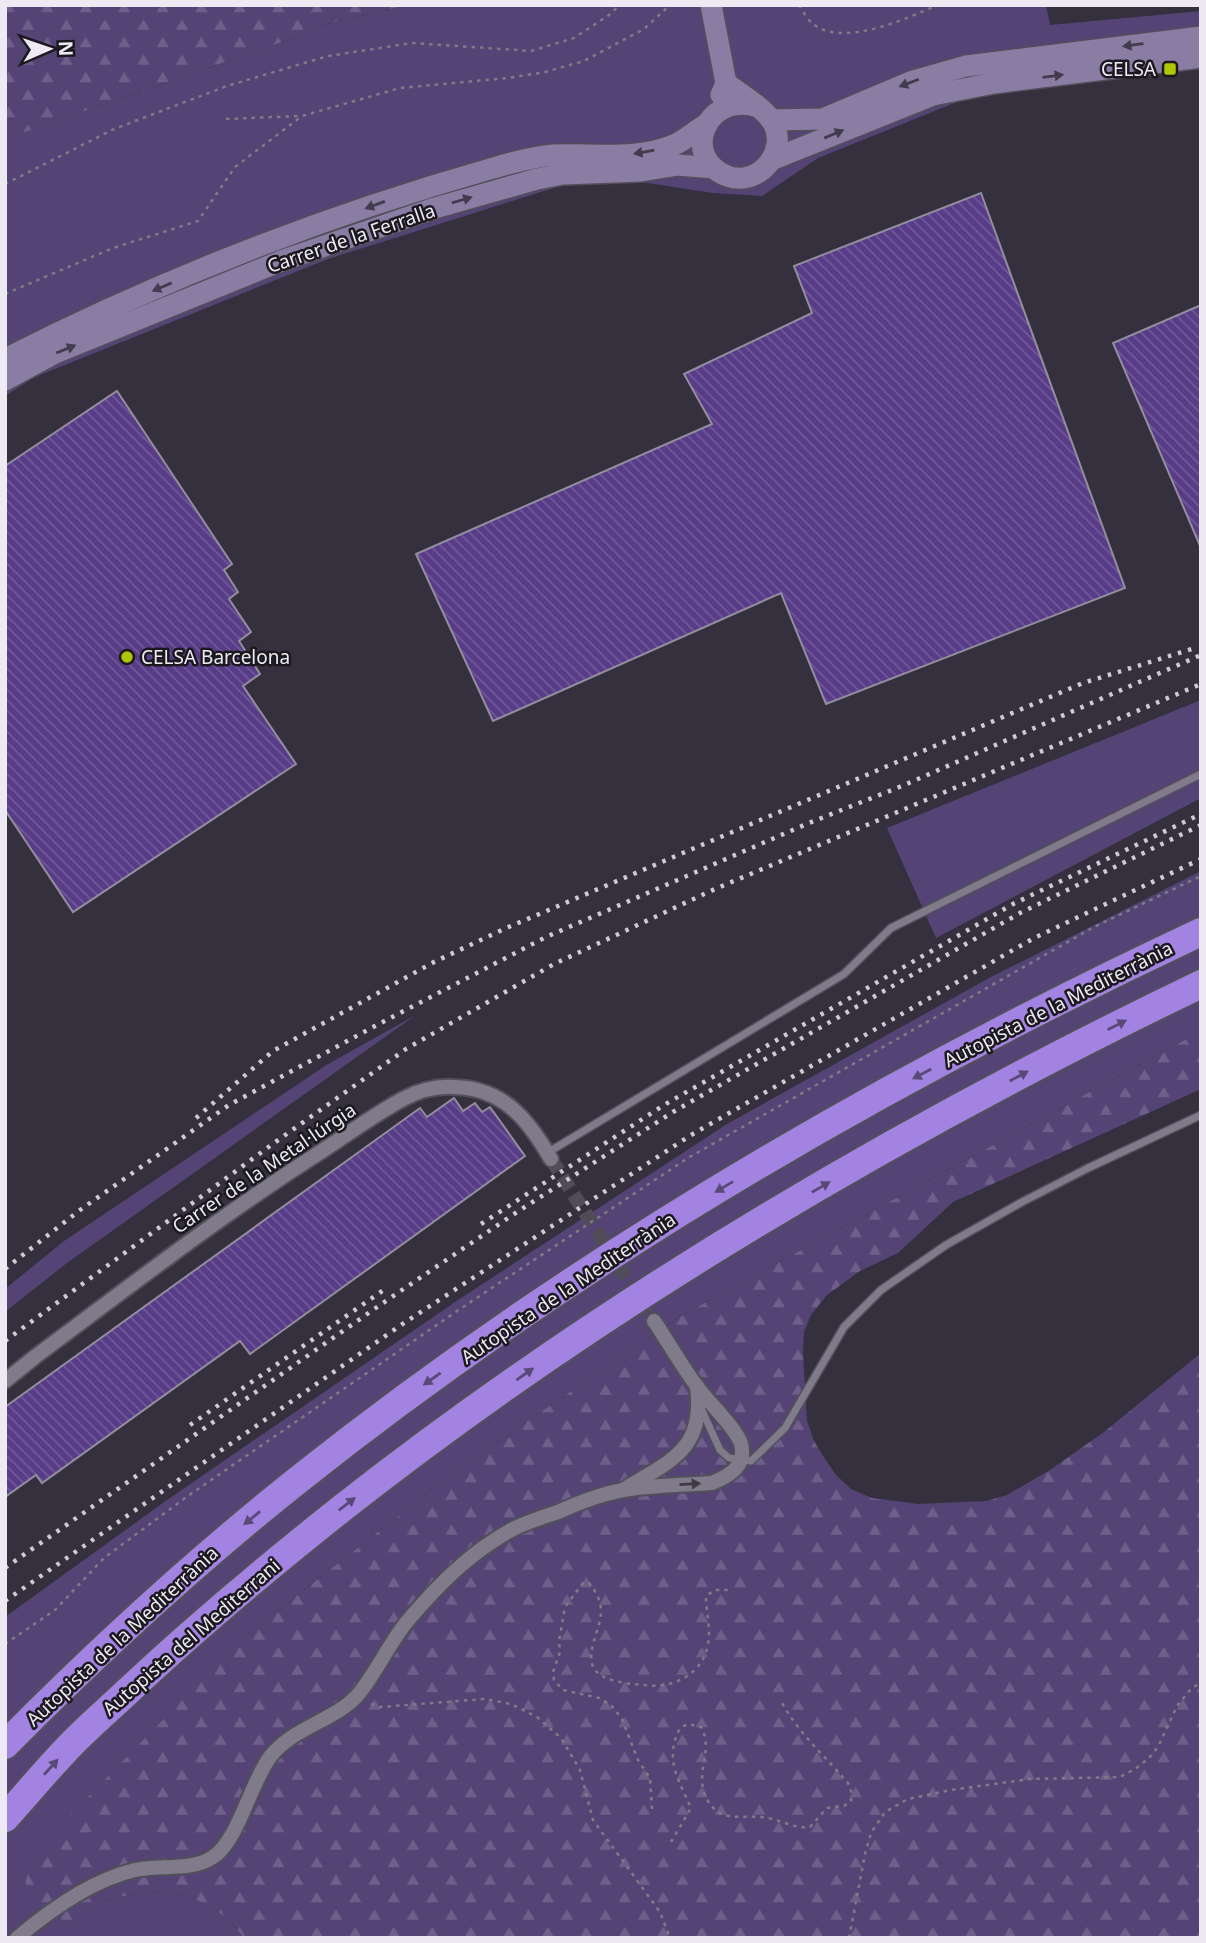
<svg xmlns="http://www.w3.org/2000/svg" width="1206" height="1943" font-family="'Noto Sans',sans-serif">
	<defs>
		<pattern id="forest-firs" width="22" height="20" patternUnits="userSpaceOnUse" patternTransform="scale(1.75)"><rect width="22" height="20" fill="#544475"/><path d="M5 1l3.5 6h-7zM16 11l3.5 6h-7z" fill="#6d5f89"/></pattern>
		<pattern id="building-back-hatch" width="6" height="6" patternUnits="userSpaceOnUse" patternTransform="scale(1.75)"><rect width="6" height="6" fill="#583c88"/><path d="M-1 5l2 2M0 0l6 6M5-1l2 2" fill="none" stroke="#705899"/></pattern>
	</defs>
	<rect width="100%" height="100%" fill="#34303d"/>
	<g fill="#544475">
		<path d="M407,5H1046L1050,25L1201,11V69L972,96L818,158L762,196L713,193L595,175L328,259L35,377L5,396V139L297,37L322,25Z"/>
		<path d="M1201,700V798L936,938L887,828Z"/>
		<path d="M1201,871V1031L679,1317L458,1469L244,1637L65,1927C71,1921 78,1913 86,1909C107,1897 158,1888 182,1895C204,1902 232,1916 243,1938H5V1617L167,1500L458,1300L727,1124L991,977Z"/>
		<path d="M416,1015L67,1263L5,1312V1289L64,1241L328,1064Z"/>
	</g>
	<g fill="url(#forest-firs)">
		<path d="M5,5H407L322,25L297,37L5,139Z"/>
		<path d="M1201,1031V1089L953,1202L898,1253L860,1271L827,1295L811,1315L804,1332L803,1353L807,1421L814,1441L825,1459L836,1475L851,1489L872,1498L918,1504L986,1501L1007,1495L1050,1470L1104,1432L1201,1353V1938H243C232,1916 204,1902 182,1895C158,1888 107,1897 86,1909C78,1913 71,1921 65,1927L43,1924C39,1919 30,1913 28,1907C20,1887 30,1862 40,1846L244,1637L458,1469L679,1317Z"/>
	</g>
	<g fill="url(#building-back-hatch)" stroke="#928e9e" stroke-width="2">
		<path d="M981,193L1125,588L826,704L781,593L493,721L416,554L712,424L684,374L812,313L794,266Z"/>
		<path d="M1201,305V548L1113,343Z"/>
		<path d="M117,391L232,564L224,570L238,592L229,599L251,632L239,641L260,674L243,686L296,764L73,912L5,810V466Z"/>
		<path d="M454,1098L463,1111L475,1103L482,1112L490,1107L525,1156L250,1354L240,1341L42,1483L36,1475L5,1497V1407L420,1108L427,1117Z"/>
	</g>
	<g fill="none" stroke-linecap="round" stroke-linejoin="round">
		<path stroke="#504c58" stroke-width="14" stroke-dasharray="14 7" stroke-linecap="butt" d="M551,1159L654,1321"/>
		<defs>
			<g id="lane">
				<path d="M547,1153L844,974L891,928L1201,774"/>
				<path d="M700,1406L720,1450L729,1458L751,1461L785,1428L844,1327L881,1290L946,1245L1022,1202L1088,1168L1201,1115"/>
			</g>
			<g id="street">
				<path d="M5,1381L36,1356C130,1286 223,1214 322,1151C348,1134 375,1114 403,1099C418,1091 436,1086 454,1087C503,1088 528,1119 551,1159"/>
				<path d="M626,1488C672,1460 705,1449 697,1386"/>
				<path d="M17,1938C50,1910 92,1880 135,1870C160,1864 191,1872 213,1857C238,1841 250,1784 270,1757C292,1728 331,1722 356,1697C377,1673 389,1642 410,1618C440,1583 472,1551 513,1529C527,1522 543,1517 558,1512C578,1503 601,1494 623,1490C652,1485 683,1485 712,1483C729,1476 747,1466 741,1444C737,1429 709,1403 699,1389C682,1367 669,1343 654,1321"/>
			</g>
			<g id="secondary">
				<path d="M711,5L726,83L721,95"/>
				<path d="M726,83C739,93 763,107 772,121C790,150 759,188 727,176C681,158 704,93 755,106"/>
				<path d="M771,120L823,119L913,81L966,66L1201,37"/>
				<path d="M771,160L933,95L994,83L1201,57"/>
				<path d="M5,359C159,281 324,216 490,169C510,163 532,157 553,155C593,153 635,161 674,145C685,140 695,131 705,125"/>
				<path d="M5,380L55,353L281,261L435,208L537,179L563,174L641,171L678,165L714,168"/>
			</g>
			<g id="highway">
				<path d="M5,1745C98,1651 195,1562 298,1480C573,1261 883,1081 1201,932"/>
				<path d="M5,1818C25,1796 44,1773 64,1752C84,1730 107,1711 128,1691C196,1627 268,1567 341,1509C604,1302 900,1129 1201,984"/>
			</g>
		</defs>
		<use href="#lane" stroke="#524f5a" stroke-width="10"/>
		<use href="#street" stroke="#524f5a" stroke-width="18"/>
		<use href="#secondary" stroke="#524f5a" stroke-width="24"/>
		<use href="#highway" stroke="#524f5a" stroke-width="32"/>
		<g stroke="#7e7b86" stroke-width="2.5" stroke-dasharray="3.5 5" stroke-linecap="butt">
			<path d="M799,5C803,11 807,19 812,23C842,49 907,18 938,5"/>
			<path d="M226,119L299,116"/>
			<path d="M5,184L114,129L227,86L328,56L412,43L531,51L574,38L612,13L619,5"/>
			<path d="M5,294L113,248L198,221L235,167L302,116L400,88L508,78L545,72L584,61L644,29L670,5"/>
			<path d="M5,1644L55,1610L104,1558L185,1498L460,1309L688,1158L1094,927L1201,876"/>
			<path d="M371,1704L380,1707L485,1699L511,1704L537,1717L561,1738L580,1770L593,1820L660,1912L670,1938"/>
			<path d="M652,1809L650,1778L638,1760L622,1719L611,1705L599,1698L563,1690L554,1680L553,1672L560,1652L559,1641L565,1607L583,1583H589C596,1592 601,1600 601,1612C601,1630 581,1659 598,1673C608,1682 631,1684 644,1685C672,1689 703,1675 708,1644C711,1628 706,1611 706,1596L715,1590H729"/>
			<path d="M671,1842L691,1808C678,1778 664,1760 680,1728L688,1724L701,1727C715,1751 692,1775 708,1801C712,1807 717,1813 724,1815C739,1819 754,1815 768,1818C783,1821 795,1829 810,1827L827,1808L844,1806L851,1801V1791L848,1783C825,1756 798,1733 781,1701"/>
			<path d="M849,1938L865,1854L871,1833L885,1812L908,1799L951,1790L1030,1779L1120,1777L1135,1769L1149,1758L1158,1747L1177,1706L1191,1689L1201,1682"/>
		</g>
		<use href="#lane" stroke="#7f7b8a" stroke-width="7"/>
		<use href="#street" stroke="#7f7b8a" stroke-width="14"/>
		<use href="#secondary" stroke="#8a7da4" stroke-width="21"/>
		<use href="#highway" stroke="#a283e2" stroke-width="28"/>
		<g stroke="#cecbd5" stroke-width="4.5" stroke-dasharray="3.5 7" stroke-linecap="butt">
			<path d="M196,1118L273,1051L434,962L504,929L1083,683L1198,647"/>
			<path d="M481,1224L664,1105L1013,904L1201,814"/>
			<path d="M5,1269L80,1210L229,1105L375,1026L546,937L809,823L902,786L1201,655"/>
			<path d="M5,1341L274,1143L406,1049L554,964L715,889L1201,684"/>
			<path d="M190,1425L385,1289"/>
			<path d="M5,1568L380,1305L517,1212L673,1112L1020,913L1201,825"/>
			<path d="M5,1601L404,1323L691,1135L1034,938L1201,859"/>
		</g>
	</g>
	<defs><path id="oneway-solid" d="M-6-.8H1V-3.2L6.5 0L1 3.2V.8H-6Z" transform="scale(1.75)"/></defs>
	<g fill="#423c4e">
		<use href="#oneway-solid" transform="translate(1133 45) rotate(173)"/>
		<use href="#oneway-solid" transform="translate(1053 76) rotate(-7)"/>
		<use href="#oneway-solid" transform="translate(909 83) rotate(159)"/>
		<use href="#oneway-solid" transform="translate(834 134) rotate(-23)"/>
		<use href="#oneway-solid" transform="translate(644 152) rotate(170)"/>
		<use href="#oneway-solid" transform="translate(462 200) rotate(-16)"/>
		<use href="#oneway-solid" transform="translate(375 205) rotate(160)"/>
		<use href="#oneway-solid" transform="translate(162 287) rotate(157)"/>
		<use href="#oneway-solid" transform="translate(66 349) rotate(-22)"/>
	</g>
	<g fill="#584977">
		<use href="#oneway-solid" transform="translate(1117 1025) rotate(-27)"/>
		<use href="#oneway-solid" transform="translate(922 1074) rotate(152)"/>
		<use href="#oneway-solid" transform="translate(1019 1076) rotate(-28)"/>
		<use href="#oneway-solid" transform="translate(724 1187) rotate(149)"/>
		<use href="#oneway-solid" transform="translate(821 1187) rotate(-30)"/>
		<use href="#oneway-solid" transform="translate(525 1374) rotate(-35)"/>
		<use href="#oneway-solid" transform="translate(432 1379) rotate(145)"/>
		<use href="#oneway-solid" transform="translate(347 1504) rotate(-38)"/>
		<use href="#oneway-solid" transform="translate(252 1518) rotate(141)"/>
		<use href="#oneway-solid" transform="translate(51 1767) rotate(-48)"/>
	</g>
	<use fill="#3e3b44" href="#oneway-solid" transform="translate(690 1484) rotate(-3)"/>
	<g fill="#afc507" stroke="#1b191f" stroke-width="2.5">
		<rect x="1163" y="62" width="14" height="14" rx="3.5"/>
		<circle cx="127" cy="657" r="7"/>
	</g>
	<g text-anchor="middle" dominant-baseline="central" stroke-width="5" stroke-linejoin="round" paint-order="stroke">
		<g font-size="19" fill="#edeaf3" stroke="#1b191f" text-anchor="end">
			<text x="1156" y="69">CELSA</text>
			<text x="141" y="657" text-anchor="start">CELSA Barcelona</text>
		</g>
		<g font-size="19" fill="#edeaf3" stroke="#1b191f">
			<text transform="translate(351 238) rotate(-19)">Carrer de la Ferralla</text>
			<text transform="translate(1058 1004) rotate(-27)">Autopista de la Mediterrània</text>
			<text transform="translate(264 1168) rotate(-34)">Carrer de la Metal·lúrgia</text>
			<text transform="translate(568 1288) rotate(-34)">Autopista de la Mediterrània</text>
			<text transform="translate(122 1636) rotate(-43)">Autopista de la Mediterrània</text>
			<text transform="translate(191 1637) rotate(-41)">Autopista del Mediterrani</text>
		</g>
	</g>
	<rect width="1206" height="1943" fill="none" stroke="#edeaf3" stroke-width="14"/>
	<g transform="translate(49 49) rotate(88)" stroke="#1b191f" stroke-width="5" paint-order="stroke">
	<path d="M0-5L12 26L0 18L-12 26Z" fill="#edeaf3"/>
	<text y="-10" font-size="19" font-weight="bold" text-anchor="middle" fill="#edeaf3">N</text>
	</g>
</svg>
